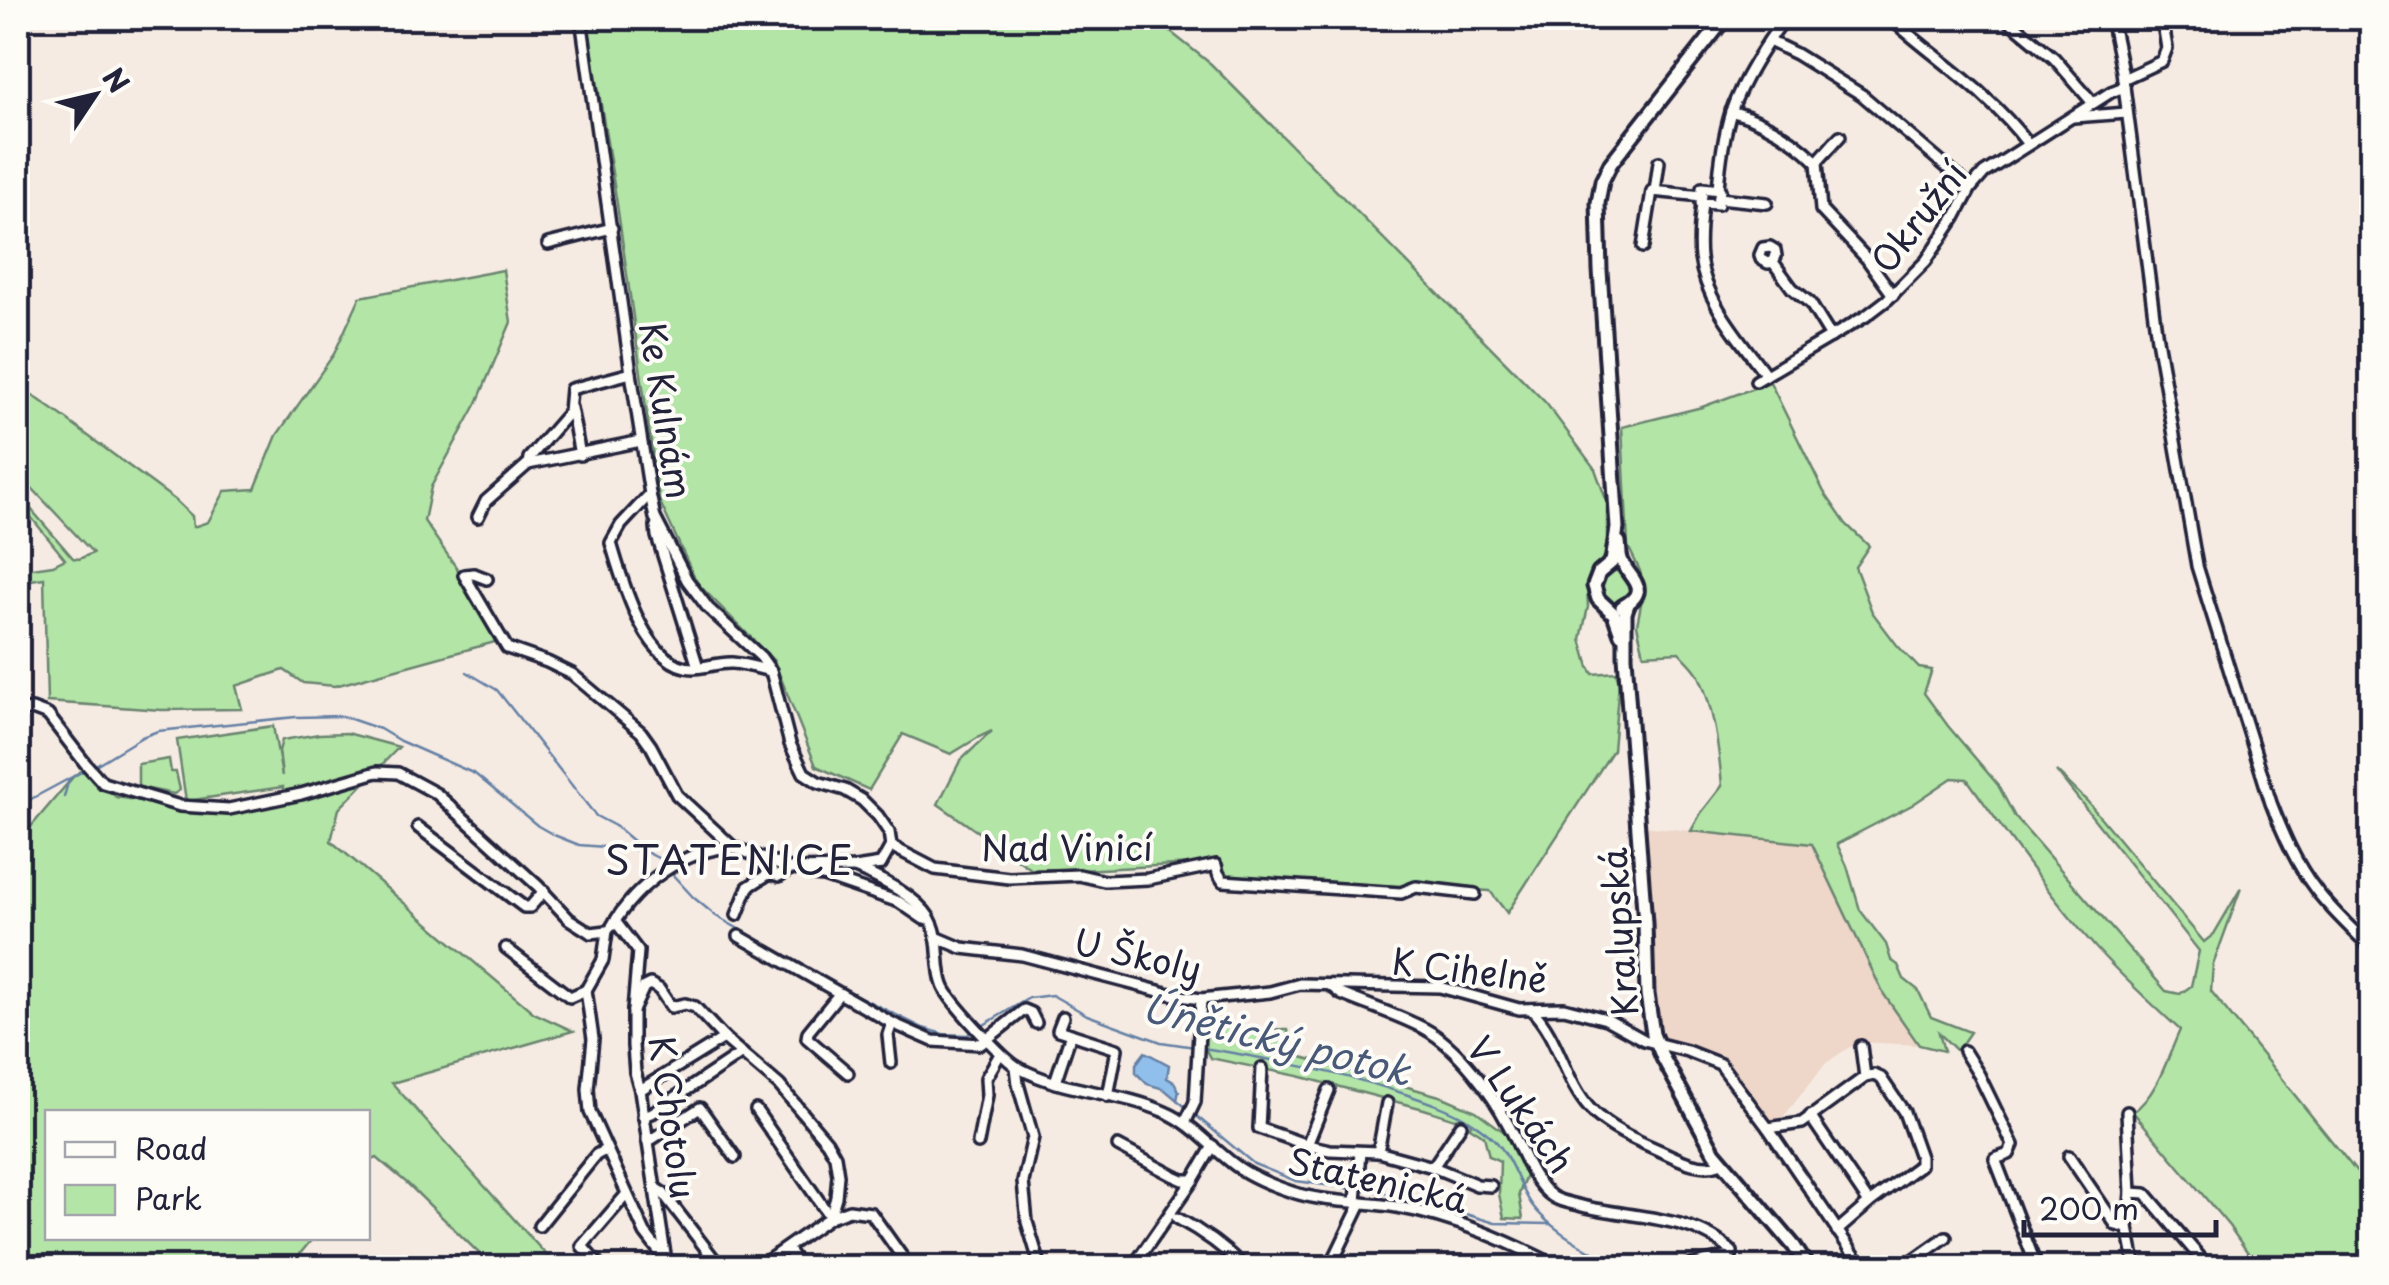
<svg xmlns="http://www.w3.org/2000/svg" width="2389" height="1285" font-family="'Playpen Sans',sans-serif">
	<rect width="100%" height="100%" fill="#f6ebe2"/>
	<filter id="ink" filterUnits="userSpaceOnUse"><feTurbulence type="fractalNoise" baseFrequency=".01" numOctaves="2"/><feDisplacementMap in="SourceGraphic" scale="20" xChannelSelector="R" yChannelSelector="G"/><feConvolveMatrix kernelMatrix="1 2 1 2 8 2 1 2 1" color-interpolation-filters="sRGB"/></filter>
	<g filter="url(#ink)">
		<path fill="#eed6c9" d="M1642,826L1812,843L1883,993L1919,1045L1857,1042L1826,1063L1781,1120L1769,1121L1727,1064L1659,1035Z"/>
		<g fill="#b3e5a6" stroke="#6a8470" stroke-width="2.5">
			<path d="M587,18H1153L1211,64L1546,403L1595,469L1607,502V552L1587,586L1588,607L1581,639L1589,667L1593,674L1616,672L1619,682L1613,750L1507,913L1490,891L1225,877L1212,863L1081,870L1031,869L938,804L960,761L992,731L979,737L951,754L903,734L869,790L816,766L774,661L697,583L659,500L617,204Z"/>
			<path d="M503,270L511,322L477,403L431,487L424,521L506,639L335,686L303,683L284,670L236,686L242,709L162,710L47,702L44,578L18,582V570L53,565L65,559L18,501V494L73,558L79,559L93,553L18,473V388L38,399L71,422L68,421L175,500L192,516L193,527L208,522L225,491L255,489L277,435L334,354L360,297Z"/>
			<path d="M1770,382L1824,492L1846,524L1869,546L1855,567L1872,612L1897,645L1919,668L1932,670L1924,693L1948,726L1998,785L2015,817L2166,991L2180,994L2191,986L2199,951L2056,771L2087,801L2204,942L2214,934L2241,888L2213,965L2211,991L2371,1190V1267H2258L2229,1226L2133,1112C2158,1094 2167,1058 2180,1030C2151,1003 2122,977 2096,948C2049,895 2008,836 1967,779L1952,778L1912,805L1837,844L1847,866L1860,910L1886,944L1891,960L1898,965L1904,979L1918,990L1931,1017L1970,1032L1957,1051L1939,1033L1944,1051L1919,1045L1883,993L1812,844L1691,831L1701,813L1722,786C1719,750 1714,709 1699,676C1695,667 1686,660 1679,652L1644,654L1637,625L1644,588L1640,571L1628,546L1622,427L1702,407Z"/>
			<circle cx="1615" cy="587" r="16"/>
			<path d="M273,726L282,776L279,751L282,740L319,734L347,733L399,747L339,809L331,841L534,1013L573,1031L392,1083L557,1267H493L407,1183L377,1158L368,1162V1112H48V1238H313L289,1267L18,1268V842L73,777L84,768L116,797L207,810L283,801V787L186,801L177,740Z"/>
			<path d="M169,759L171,772H176L180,790L174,794L138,787V764Z"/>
			<path d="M1210,1025L1238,1030H1288L1291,1054L1443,1097L1476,1111L1507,1134L1527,1173L1519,1194L1523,1219L1504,1218L1499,1194L1500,1161L1489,1156L1484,1136L1470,1127L1471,1122L1463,1118L1455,1119L1424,1109L1298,1076L1210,1058L1203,1044L1202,1029L1209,1031Z"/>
		</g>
		<path fill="#91bfeb" stroke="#6580a5" stroke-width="2.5" d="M1145,1052L1169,1065L1167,1078L1174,1082L1179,1091L1177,1100L1164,1089L1147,1084L1136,1073V1064Z"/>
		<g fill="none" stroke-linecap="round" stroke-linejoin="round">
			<g stroke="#6580a5" stroke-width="2.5">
				<path d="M467,672L497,690L596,816L615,826L647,853"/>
				<path d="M94,766L142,737L158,731L296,717L342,716L380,729L400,741L475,774L538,826L554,835L579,845L630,849L648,853L658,858L666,867"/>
				<path d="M64,797L69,779"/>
				<path d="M18,806L87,769"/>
				<path d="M671,873L693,897L716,916L846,990L923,1028L943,1034L967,1035L975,1031"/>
				<path d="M982,1026L1029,998L1052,995L1087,1015L1161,1042L1195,1047"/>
				<path d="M1203,1048C1271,1059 1339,1072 1405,1094C1435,1104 1464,1114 1488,1134C1511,1152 1516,1182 1532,1205C1553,1233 1591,1250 1620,1268"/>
				<path d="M1177,1100L1188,1109"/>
				<path d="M1194,1114L1254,1164L1296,1181L1354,1189"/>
				<path d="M1362,1189L1413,1198L1495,1223L1549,1224"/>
			</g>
			<defs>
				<g id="minor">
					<path d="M581,18L631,373L650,494L655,518L687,580L708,608L761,657L771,671L790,744L804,773L818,782L845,790L862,800L878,816L889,832L891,846L881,864"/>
					<path d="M1890,18C1936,59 1990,93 2028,144"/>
					<path d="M2006,18L2054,58L2093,103"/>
					<path d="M2111,18L2122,71L2157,339L2197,566L2271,803C2283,834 2296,864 2316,890C2332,911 2353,930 2372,949"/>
					<path d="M1769,41L1796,54L1862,95L1971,188"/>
					<path d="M2123,79L2162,61L2167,48L2162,18"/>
					<path d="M1731,111C1764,121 1793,138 1817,162L1821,210L1867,259L1893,295"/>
					<path d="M2073,117L2127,113"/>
					<path d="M1817,162L1840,136"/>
					<path d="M1702,188L1720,190L1718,204L1701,203Z"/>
					<path d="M1718,189C1720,163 1723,138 1731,112C1741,82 1766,43 1785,18"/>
					<path d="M1655,191L1659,162"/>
					<path d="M1719,198L1767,203"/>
					<path d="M1702,203C1700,221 1698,240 1700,258C1706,303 1740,339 1766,375"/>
					<path d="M548,244L612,228"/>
					<path d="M1643,247L1652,191L1702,196"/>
					<path d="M1773,262L1776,256L1775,250L1770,247L1763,248L1760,255L1761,259L1768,263L1773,262L1792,288L1810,303L1831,337"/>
					<path d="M1756,381L1866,316L1887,300L1926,261L1955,218L1971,188L1984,173L2111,92L2124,87"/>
					<path d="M571,408L580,455"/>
					<path d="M528,464L641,441"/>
					<path d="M650,494L621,525L611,543C622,580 645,667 693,668C706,668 719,662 732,663C745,664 758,668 771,671"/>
					<path d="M478,517L486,501L528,464L529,458L569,412L571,389L631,373"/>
					<path d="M656,526L657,536L698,667"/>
					<path d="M487,579L474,574L464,575L507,648L547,662L572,674L641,732L651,746L677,795L733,847"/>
					<path d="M18,712L32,709L48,715L85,763L103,783L180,806L229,809L301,794L377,772L398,773L437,794L538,886L569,919L591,933L607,931"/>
					<path d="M418,827L524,907H530L544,891"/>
					<path d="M891,846L935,869L1009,878L1079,875L1105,881L1148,879L1216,865L1218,873L1223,881L1401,893L1416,887L1475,894"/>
					<path d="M757,857L770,873L779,876L790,869"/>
					<path d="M855,868C879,878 923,899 933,925C941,944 936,966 943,985C947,999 1005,1061 1019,1068C1065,1093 1118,1091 1165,1112C1191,1123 1208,1144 1231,1162C1248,1176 1271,1185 1292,1192C1326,1203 1362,1201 1397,1207C1454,1217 1510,1242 1561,1268"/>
					<path d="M810,872L813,875L823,876L899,902L924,919"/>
					<path d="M737,915L748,887L770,873"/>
					<path d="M615,921L638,951L633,1011V1046L635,1072L640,1090L667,1268"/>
					<path d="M612,926C637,884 684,849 733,847L790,869L855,868L881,864"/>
					<path d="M607,931L603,960L586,990L593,1039L588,1089L590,1112L645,1233L665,1259"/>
					<path d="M739,936L892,1023L933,1041L981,1044L1024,1010L1031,1013L1036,1023"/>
					<path d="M936,937L962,948L1022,955L1174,995L1201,999L1270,992L1300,984L1440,987L1519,1009L1564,1008L1606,1019L1644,1040L1687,1051L1720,1064L1768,1128L1863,1268"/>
					<path d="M506,948L570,997L586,990"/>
					<path d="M1331,986L1341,994C1369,1006 1399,1015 1425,1029C1458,1047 1492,1093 1509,1126C1521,1148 1531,1182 1553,1197C1561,1202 1572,1203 1582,1206C1630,1218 1695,1215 1732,1252L1731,1256L1727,1257L1678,1268"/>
					<path d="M839,994L808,1032L807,1038L848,1073"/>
					<path d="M1531,1009C1559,1037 1564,1080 1590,1109C1609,1129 1638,1141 1663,1152C1682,1161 1702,1171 1722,1163"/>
					<path d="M633,1011L644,987L650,984L659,989L671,1007L685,1004L695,1007L724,1038L779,1085L827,1142L835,1156L838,1175L836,1197L830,1217L757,1268"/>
					<path d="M1063,1017L1058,1030L1117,1049L1108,1096"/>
					<path d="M1861,1046L1865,1077"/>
					<path d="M1964,1051L1979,1075L2013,1145L2009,1154L1995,1159L2037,1268"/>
					<path d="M891,1063L888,1035L892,1023"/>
					<path d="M1016,1067L1018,1084L1033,1137L1023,1182L1027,1222L1041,1268"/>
					<path d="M1262,1068L1259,1128L1307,1145L1330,1150L1378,1152L1433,1167L1477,1185L1491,1186"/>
					<path d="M1055,1082L1071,1034"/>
					<path d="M640,1090L724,1038"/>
					<path d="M756,1110L830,1217L849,1210L871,1213L910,1268"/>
					<path d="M2127,1112L2131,1193"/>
					<path d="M643,1116L652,1113L742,1053"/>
					<path d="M1810,1116L1869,1203"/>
					<path d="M1185,1123L1195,1102L1201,999"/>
					<path d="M1768,1128L1802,1123L1865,1077L1874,1075L1881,1078L1904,1112L1920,1157V1165L1869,1203L1837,1231"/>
					<path d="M647,1140L652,1139L700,1108L735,1157"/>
					<path d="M978,1143L987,1095L986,1078L1000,1054"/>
					<path d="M1307,1145L1329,1090"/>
					<path d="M1118,1146L1174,1176L1183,1180H1193"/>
					<path d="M1378,1152L1387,1103"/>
					<path d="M2069,1156L2116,1225L2128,1228"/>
					<path d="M1433,1167L1461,1125"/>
					<path d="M655,1188L663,1193L721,1268"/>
					<path d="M1356,1202L1360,1152"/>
					<path d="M1177,1218C1203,1232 1224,1247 1245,1268"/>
					<path d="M539,1226L596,1155L605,1150"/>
					<path d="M787,1248L800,1268"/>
					<path d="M601,1268L582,1246L626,1195"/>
					<path d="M1132,1268L1193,1180L1213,1146"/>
					<path d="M1326,1268L1332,1263L1361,1203"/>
					<path d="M1902,1268L1946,1237"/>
					<path d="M2136,1268L2128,1228L2131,1193L2146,1194L2209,1268"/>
				</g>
				<g id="major">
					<path d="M1619,542C1620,548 1619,553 1621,559C1627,578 1654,589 1622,607"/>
					<path d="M1628,604L1625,613V656L1645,923L1647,994L1653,1034L1663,1058L1714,1152L1794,1246L1808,1268"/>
					<path d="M1621,634L1614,614L1598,599L1594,586L1599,573L1612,562L1617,528L1600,270L1598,203L1602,181L1611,163L1725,18"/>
				</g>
			</defs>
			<use href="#minor" stroke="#22223b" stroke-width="16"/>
			<use href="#major" stroke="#22223b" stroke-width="19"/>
			<use href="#minor" stroke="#fdfcf7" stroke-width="9"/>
			<use href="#major" stroke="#fdfcf7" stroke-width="11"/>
		</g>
	</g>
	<g text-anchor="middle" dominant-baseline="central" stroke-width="8" stroke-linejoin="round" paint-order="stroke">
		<g font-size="35" fill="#22223b" stroke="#fdfcf7">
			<text transform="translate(1918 216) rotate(-52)">Okružní</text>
			<text transform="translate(667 410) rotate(81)">Ke Kulnám</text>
			<text x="1067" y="846">Nad Vinicí</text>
			<text transform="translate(1618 932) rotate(-94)">Kralupská</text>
			<text transform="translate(1138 954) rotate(13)">U Školy</text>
			<text transform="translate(1470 969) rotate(7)">K Cihelně</text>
			<text transform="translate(1522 1104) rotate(55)">V Lukách</text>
			<text transform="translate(674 1117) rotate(82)">K Chotolu</text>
			<text transform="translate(1378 1179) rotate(13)">Statenická</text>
		</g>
		<g font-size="38" font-style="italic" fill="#495979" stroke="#fdfcf7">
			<text transform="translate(1277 1038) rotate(14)">Únětický potok</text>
		</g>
		<g font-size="40" letter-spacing="2.5" fill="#22223b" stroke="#fdfcf7">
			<text x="730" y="858">STATENICE</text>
		</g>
	</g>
	<rect width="2389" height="1285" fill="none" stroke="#fdfcf7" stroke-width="60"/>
	<rect x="30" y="30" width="2329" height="1225" fill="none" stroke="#22223b" stroke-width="4" filter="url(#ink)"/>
	<rect x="45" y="1110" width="325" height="130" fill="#fdfcf7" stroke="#a5a5ac" stroke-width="2.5"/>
	<rect x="65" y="1142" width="50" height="15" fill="#fdfcf7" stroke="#a5a5ac" stroke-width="2.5"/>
	<text x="135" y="1160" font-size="30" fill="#22223b">Road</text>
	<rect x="65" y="1185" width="50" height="30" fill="#b3e5a6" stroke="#a5a5ac" stroke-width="2.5"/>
	<text x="135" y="1210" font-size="30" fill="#22223b">Park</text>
	<g transform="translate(95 95) rotate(55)" stroke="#fdfcf7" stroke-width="8" paint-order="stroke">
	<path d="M0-8L18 38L0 25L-18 38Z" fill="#22223b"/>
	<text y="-15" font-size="28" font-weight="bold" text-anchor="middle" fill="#22223b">N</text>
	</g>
	<path d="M2024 1220v15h192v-15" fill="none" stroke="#22223b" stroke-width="5"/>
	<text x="2039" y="1220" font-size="30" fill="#22223b" stroke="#fdfcf7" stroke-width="8" paint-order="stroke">200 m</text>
</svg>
